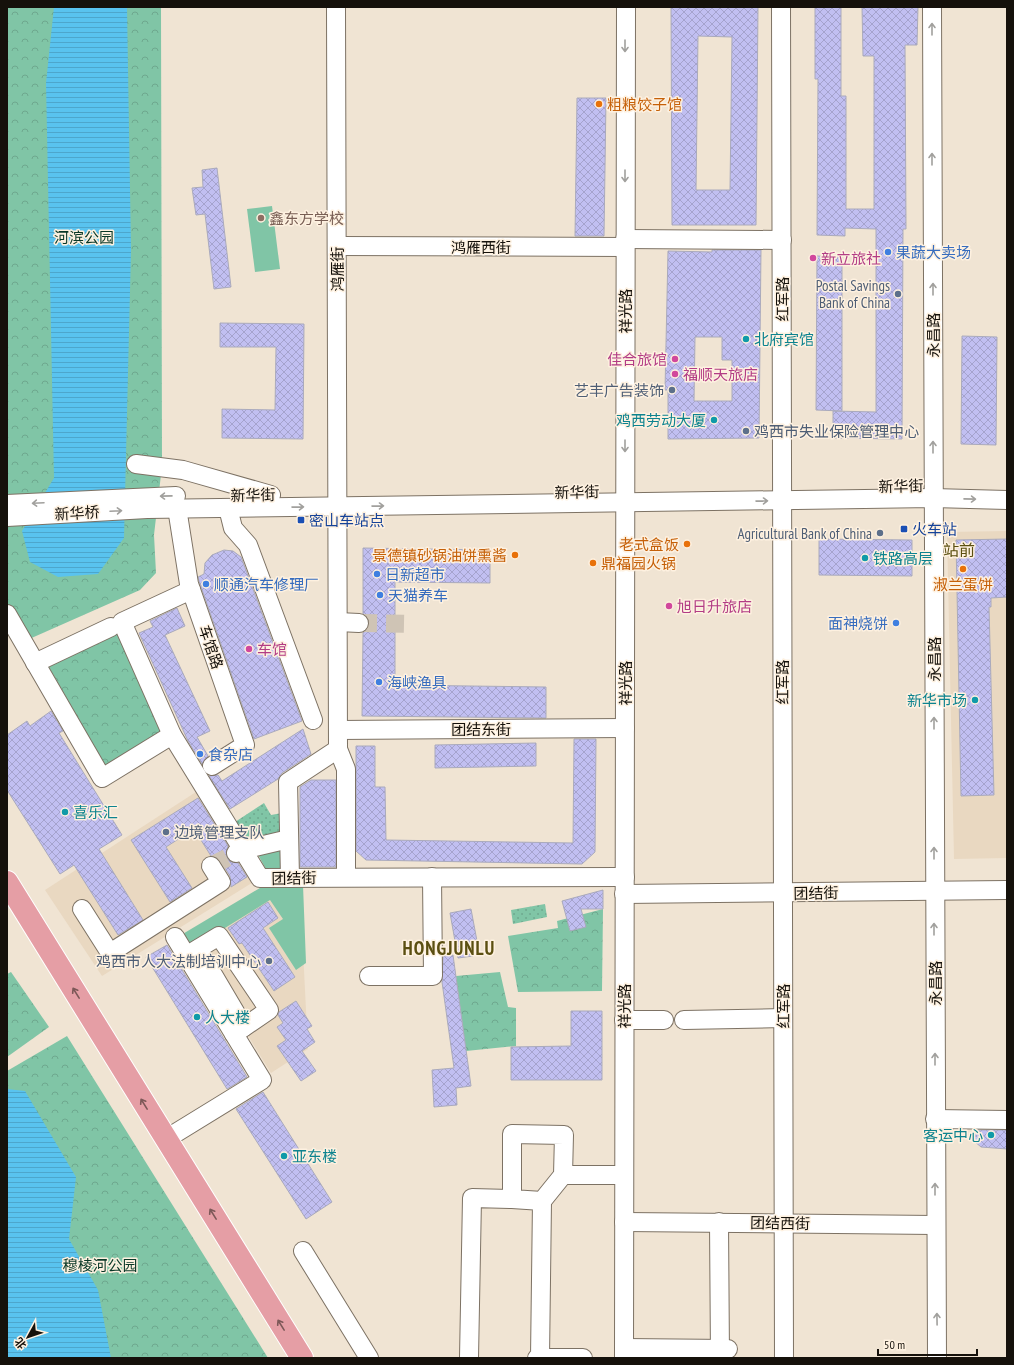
<svg xmlns="http://www.w3.org/2000/svg" width="1014" height="1365" font-family="'PT Sans Narrow','Noto Sans SC',sans-serif">
	<defs>
		<pattern id="grass-dots" width="8" height="8" patternUnits="userSpaceOnUse"><rect width="8" height="8" fill="#80c5a6"/><path d="M2 2h.1M6 6h.1" fill="none" stroke="#6ea88e" stroke-width="1.8" stroke-linecap="round"/></pattern>
		<pattern id="forest-crowns" width="20" height="18" patternUnits="userSpaceOnUse"><rect width="20" height="18" fill="#80c5a6"/><path d="M2 6a3 3 0 1 1 6 0M12 15a3 3 0 1 1 6 0" fill="none" stroke="#6ea88e"/></pattern>
		<pattern id="water-rules" width="6" height="5" patternUnits="userSpaceOnUse"><rect width="6" height="5" fill="#59c3ef"/><path d="M0 2.5h6" fill="none" stroke="#4da6cc"/></pattern>
		<pattern id="building-cross-hatch" width="8" height="8" patternUnits="userSpaceOnUse"><rect width="8" height="8" fill="#c1bff1"/><path d="M0 0l8 8M0 8l8-8" fill="none" stroke="#a5a3cd"/></pattern>
	</defs>
	<rect width="100%" height="100%" fill="#f0e4d3"/>
	<g fill="#e9d8c1">
		<path d="M1007,531V858L954,859L947,532Z"/>
		<path d="M199,790L255,881L102,976L45,890Z"/>
		<path d="M264,890L300,891L308,1049L271,1073L186,935Z"/>
	</g>
	<g fill="url(#grass-dots)">
		<path d="M264,803L271,815L282,813V836L248,844L235,822Z"/>
		<path d="M545,904L547,917L513,924L511,910Z"/>
	</g>
	<g fill="url(#forest-crowns)">
		<path d="M7,7H161L162,466L154,535L156,573L140,590L18,644L7,619Z"/>
		<path d="M115,622L166,734L108,770L43,657Z"/>
		<path d="M603,909L602,991L518,992L508,936L558,928L557,921Z"/>
		<path d="M11,972L49,1027L7,1057V974Z"/>
		<path d="M500,972L508,1007L516,1008V1046L466,1051L456,976Z"/>
		<path d="M67,1036L268,1358H7V1071Z"/>
	</g>
	<g fill="#80c5a6">
		<path d="M272,206L280,269L255,272L247,209Z"/>
		<path d="M282,845L284,872L268,873L256,851Z"/>
		<path d="M265,885H303L306,963L296,970L269,928L283,919L270,900L191,949L181,935Z"/>
	</g>
	<g fill="url(#water-rules)">
		<path d="M54,7H127L131,250L124,538L98,574L58,577L30,562L22,531L54,478L46,83Z"/>
		<path d="M7,1089L25,1091L76,1177L69,1239L98,1290L111,1358H7Z"/>
	</g>
	<g fill="url(#building-cross-hatch)" stroke="#aaaabc" fill-rule="evenodd">
		<path d="M671,7H758L756,225H672ZM698,36L732,37L730,190H696Z"/>
		<path d="M815,7H841V96H846V209H874V56H863L862,7H918L917,45H905L906,229H903L902,439L833,438V411L876,412V229L845,228V236L817,235L818,79H815Z"/>
		<path d="M577,98H606L604,236H575Z"/>
		<path d="M217,168L231,287L214,289L205,214L196,215L192,188L203,187L202,170Z"/>
		<path d="M712,250H761L759,438L668,439V390H665L668,251L712,252ZM695,337H722V360H732V401H694Z"/>
		<path d="M817,256L842,257V411L816,410Z"/>
		<path d="M220,323L304,324L303,439L222,438V409L275,410L276,347H220Z"/>
		<path d="M962,336L997,337L996,445L961,444Z"/>
		<path d="M819,539L912,540V576L819,575Z"/>
		<path d="M1007,539V597L991,598V607H989L994,795L961,796L956,540Z"/>
		<path d="M363,548L490,550V583L395,582V685L546,687V718L362,716L363,633L368,629L369,623L368,618L363,614Z"/>
		<path d="M224,550L233,551L241,557L302,721L254,739L199,581L198,577L204,574L205,563L212,555Z"/>
		<path d="M177,608L185,626L165,635L210,731L197,737L208,756L202,764L188,741L139,633L153,627L150,621Z"/>
		<path d="M51,711L63,731L59,733L122,835L99,849L143,920L118,935L74,865L60,874L7,790V735L27,721L30,726Z"/>
		<path d="M303,729L311,754L282,773L278,779L230,809L209,776L218,775L222,781Z"/>
		<path d="M574,739H596L595,852L582,864L366,860L356,851V746H375V787H385L386,840L573,843Z"/>
		<path d="M536,743V766L435,768V745Z"/>
		<path d="M311,780H336V867H300V787Z"/>
		<path d="M198,798L228,846L226,852L227,858L231,862L238,863L247,877L231,887L230,876L220,860L211,856L194,829L166,847L192,888L170,902L131,840Z"/>
		<path d="M603,890V909H581L586,927L570,931L562,901Z"/>
		<path d="M268,902L278,918L263,928L295,977L274,991L242,943L239,944L228,928Z"/>
		<path d="M471,909L477,941L470,942L473,956L458,958L450,913Z"/>
		<path d="M167,945L247,1077L227,1089L146,957Z"/>
		<path d="M453,955L471,1086L456,1088L457,1105L434,1107L432,1070L454,1068L442,982L443,956Z"/>
		<path d="M296,1001L312,1026L307,1029L315,1042L302,1051L316,1071L301,1081L277,1046L286,1040L277,1027L283,1023L278,1015L279,1012Z"/>
		<path d="M571,1011H602V1080H511V1047L571,1046Z"/>
		<path d="M263,1092L332,1202L306,1219L236,1109Z"/>
		<path d="M975,1130H1007V1149L981,1147L974,1141Z"/>
	</g>
	<g fill="none" stroke-linecap="round" stroke-linejoin="round">
		<g stroke="#cfc4b5" stroke-width="18" stroke-dasharray="18 9" stroke-linecap="butt">
			<path d="M359,623L411,624"/>
			<path d="M211,866L236,853"/>
		</g>
		<defs>
			<g id="minor">
				<path d="M781,7L784,1358"/>
				<path d="M932,7L937,1358"/>
				<path d="M625,239L782,240"/>
				<path d="M337,246L625,247"/>
				<path d="M136,464L183,470L271,495"/>
				<path d="M7,504L176,496"/>
				<path d="M177,508L189,584L245,745L212,766"/>
				<path d="M228,508L233,528L248,545L313,720"/>
				<path d="M7,517L147,509L933,498L1007,500"/>
				<path d="M191,590L122,622L172,735L260,878L625,877"/>
				<path d="M7,614L102,778L172,735"/>
				<path d="M338,622L359,623"/>
				<path d="M35,663L111,627"/>
				<path d="M338,730L625,728"/>
				<path d="M338,749L346,769V877"/>
				<path d="M236,853L242,850L289,839"/>
				<path d="M290,878L288,782L338,749L336,7"/>
				<path d="M624,894L1007,890"/>
				<path d="M82,909L110,953L221,882L211,866"/>
				<path d="M198,949L244,1027"/>
				<path d="M186,956L219,936L269,1010L234,1034"/>
				<path d="M369,976H433L432,877"/>
				<path d="M624,1020H664"/>
				<path d="M684,1020L783,1018"/>
				<path d="M935,1119L1007,1120"/>
				<path d="M166,1139L262,1080L175,937"/>
				<path d="M563,1175H624"/>
				<path d="M624,1222L935,1225"/>
				<path d="M719,1222L720,1358"/>
				<path d="M303,1251L369,1358"/>
				<path d="M624,1348L728,1349"/>
				<path d="M469,1358L472,1198L512,1199"/>
				<path d="M537,1358H540L542,1201L563,1175L564,1135L512,1134V1199L542,1201"/>
				<path d="M540,1358H583"/>
				<path d="M624,1358L626,7"/>
			</g>
			<path id="major" d="M7,882L302,1358"/>
		</defs>
		<use href="#minor" stroke="#7d7264" stroke-width="20"/>
		<use href="#major" stroke="#fff" stroke-width="24"/>
		<use href="#minor" stroke="#fff" stroke-width="18"/>
		<use href="#major" stroke="#e59ea5" stroke-width="22"/>
	</g>
	<defs><path id="oneway-shaft" d="M-6 0H5M1.5-3L5.5 0L1.5 3" fill="none" stroke-width="1.6" stroke-linecap="round" stroke-linejoin="round"/></defs>
	<g stroke="#a1a09d">
		<use href="#oneway-shaft" transform="translate(932 29) rotate(-90)"/>
		<use href="#oneway-shaft" transform="translate(625 46) rotate(90)"/>
		<use href="#oneway-shaft" transform="translate(932 159) rotate(-90)"/>
		<use href="#oneway-shaft" transform="translate(625 176) rotate(90)"/>
		<use href="#oneway-shaft" transform="translate(933 289) rotate(-90)"/>
		<use href="#oneway-shaft" transform="translate(625 446) rotate(90)"/>
		<use href="#oneway-shaft" transform="translate(933 447) rotate(-90)"/>
		<use href="#oneway-shaft" transform="translate(166 496) rotate(179)"/>
		<use href="#oneway-shaft" transform="translate(970 499) rotate(1)"/>
		<use href="#oneway-shaft" transform="translate(762 501) rotate(-1)"/>
		<use href="#oneway-shaft" transform="translate(38 503) rotate(177)"/>
		<use href="#oneway-shaft" transform="translate(378 506) rotate(-1)"/>
		<use href="#oneway-shaft" transform="translate(298 507) rotate(-1)"/>
		<use href="#oneway-shaft" transform="translate(116 511) rotate(-3)"/>
		<use href="#oneway-shaft" transform="translate(934 723) rotate(-90)"/>
		<use href="#oneway-shaft" transform="translate(934 853) rotate(-90)"/>
		<use href="#oneway-shaft" transform="translate(934 929) rotate(-90)"/>
		<use href="#oneway-shaft" transform="translate(935 1059) rotate(-90)"/>
		<use href="#oneway-shaft" transform="translate(935 1189) rotate(-90)"/>
		<use href="#oneway-shaft" transform="translate(937 1319) rotate(-91)"/>
	</g>
	<g stroke="#7d5858">
		<use href="#oneway-shaft" transform="translate(76 993) rotate(-122)"/>
		<use href="#oneway-shaft" transform="translate(144 1104) rotate(-122)"/>
		<use href="#oneway-shaft" transform="translate(213 1214) rotate(-122)"/>
		<use href="#oneway-shaft" transform="translate(281 1325) rotate(-122)"/>
	</g>
	<g fill="#e8710a" stroke="#fef1e0" stroke-width="1.5">
		<circle cx="599" cy="104" r="4"/>
		<circle cx="687" cy="544" r="4"/>
		<circle cx="515" cy="555" r="4"/>
		<circle cx="593" cy="563" r="4"/>
		<circle cx="963" cy="569" r="4"/>
	</g>
	<circle fill="#8d6e63" stroke="#fef1e0" stroke-width="1.5" cx="261" cy="218" r="4"/>
	<g fill="#3f7fe0" stroke="#fef1e0" stroke-width="1.5">
		<circle cx="888" cy="252" r="4"/>
		<circle cx="377" cy="574" r="4"/>
		<circle cx="206" cy="584" r="4"/>
		<circle cx="380" cy="595" r="4"/>
		<circle cx="896" cy="623" r="4"/>
		<circle cx="379" cy="682" r="4"/>
		<circle cx="200" cy="754" r="4"/>
	</g>
	<g fill="#d1479c" stroke="#fef1e0" stroke-width="1.5">
		<circle cx="813" cy="258" r="4"/>
		<circle cx="675" cy="359" r="4"/>
		<circle cx="675" cy="374" r="4"/>
		<circle cx="669" cy="606" r="4"/>
		<circle cx="249" cy="649" r="4"/>
	</g>
	<g fill="#5c6f8a" stroke="#fef1e0" stroke-width="1.5">
		<circle cx="898" cy="294" r="4"/>
		<circle cx="672" cy="390" r="4"/>
		<circle cx="746" cy="431" r="4"/>
		<circle cx="880" cy="533" r="4"/>
		<circle cx="166" cy="832" r="4"/>
		<circle cx="269" cy="961" r="4"/>
	</g>
	<g fill="#0f9aa8" stroke="#fef1e0" stroke-width="1.5">
		<circle cx="746" cy="339" r="4"/>
		<circle cx="714" cy="420" r="4"/>
		<circle cx="865" cy="558" r="4"/>
		<circle cx="975" cy="700" r="4"/>
		<circle cx="65" cy="812" r="4"/>
		<circle cx="197" cy="1017" r="4"/>
		<circle cx="991" cy="1135" r="4"/>
		<circle cx="284" cy="1156" r="4"/>
	</g>
	<g fill="#1a4fb4" stroke="#fef1e0" stroke-width="1.5">
		<rect x="297" y="516" width="8" height="8" rx="2"/>
		<rect x="900" y="525" width="8" height="8" rx="2"/>
	</g>
	<g text-anchor="middle" dominant-baseline="central" stroke-width="3" stroke-linejoin="round" paint-order="stroke">
		<g font-size="15" fill="#c56008" stroke="#fef1e0" text-anchor="start">
			<text x="607" y="104">粗粮饺子馆</text>
			<text x="679" y="544" text-anchor="end">老式盒饭</text>
			<text x="507" y="555" text-anchor="end">景德镇砂锅油饼熏酱</text>
			<text x="601" y="563">鼎福园火锅</text>
			<text x="963" y="584" text-anchor="middle">淑兰蛋饼</text>
		</g>
		<g font-size="15" fill="#785e54" stroke="#fef1e0" text-anchor="start">
			<text x="269" y="218">鑫东方学校</text>
		</g>
		<g font-size="15" fill="#083726" stroke="#fef1e0">
			<text x="84" y="237">河滨公园</text>
			<text x="100" y="1265">穆棱河公园</text>
		</g>
		<g font-size="15" fill="#15110b" stroke="#fef1e0">
			<text x="481" y="247">鸿雁西街</text>
			<text transform="translate(337 269) rotate(-90)">鸿雁街</text>
			<text transform="translate(782 299) rotate(-90)">红军路</text>
			<text transform="translate(625 311) rotate(-90)">祥光路</text>
			<text transform="translate(933 335) rotate(-90)">永昌路</text>
			<text transform="translate(901 486) rotate(-1)">新华街</text>
			<text transform="translate(577 492) rotate(-1)">新华街</text>
			<text transform="translate(253 495) rotate(-1)">新华街</text>
			<text transform="translate(77 513) rotate(-3)">新华桥</text>
			<text transform="translate(211 647) rotate(71)">车馆路</text>
			<text transform="translate(934 659) rotate(-90)">永昌路</text>
			<text transform="translate(782 682) rotate(-90)">红军路</text>
			<text transform="translate(625 683) rotate(-90)">祥光路</text>
			<text x="481" y="729">团结东街</text>
			<text transform="translate(294 878) rotate(-1)">团结街</text>
			<text transform="translate(816 893) rotate(-1)">团结街</text>
			<text transform="translate(935 983) rotate(-90)">永昌路</text>
			<text transform="translate(624 1006) rotate(-90)">祥光路</text>
			<text transform="translate(783 1006) rotate(-90)">红军路</text>
			<text transform="translate(780 1223) rotate(1)">团结西街</text>
		</g>
		<g font-size="15" fill="#366cbe" stroke="#fef1e0" text-anchor="start">
			<text x="896" y="252">果蔬大卖场</text>
			<text x="385" y="574">日新超市</text>
			<text x="214" y="584">顺通汽车修理厂</text>
			<text x="388" y="595">天猫养车</text>
			<text x="888" y="623" text-anchor="end">面神烧饼</text>
			<text x="387" y="682">海峡渔具</text>
			<text x="208" y="754">食杂店</text>
		</g>
		<g font-size="15" fill="#b23c85" stroke="#fef1e0" text-anchor="start">
			<text x="821" y="258">新立旅社</text>
			<text x="667" y="359" text-anchor="end">佳合旅馆</text>
			<text x="683" y="374">福顺天旅店</text>
			<text x="677" y="606">旭日升旅店</text>
			<text x="257" y="649">车馆</text>
		</g>
		<g font-size="15" fill="#4e5e75" stroke="#fef1e0" text-anchor="end">
			<text x="890" y="285">Postal Savings<tspan x="890" dy="17">Bank of China</tspan></text>
			<text x="664" y="390">艺丰广告装饰</text>
			<text x="754" y="431" text-anchor="start">鸡西市失业保险管理中心</text>
			<text x="872" y="533">Agricultural Bank of China</text>
			<text x="174" y="832" text-anchor="start">边境管理支队</text>
			<text x="261" y="961">鸡西市人大法制培训中心</text>
		</g>
		<g font-size="15" fill="#0d838f" stroke="#fef1e0" text-anchor="start">
			<text x="754" y="339">北府宾馆</text>
			<text x="706" y="420" text-anchor="end">鸡西劳动大厦</text>
			<text x="873" y="558">铁路高层</text>
			<text x="967" y="700" text-anchor="end">新华市场</text>
			<text x="73" y="812">喜乐汇</text>
			<text x="205" y="1017">人大楼</text>
			<text x="983" y="1135" text-anchor="end">客运中心</text>
			<text x="292" y="1156">亚东楼</text>
		</g>
		<g font-size="15" fill="#164399" stroke="#fef1e0" text-anchor="start">
			<text x="309" y="520">密山车站点</text>
			<text x="912" y="529">火车站</text>
		</g>
		<g font-size="16" fill="#5b4f11" stroke="#fef1e0">
			<text x="959" y="550">站前</text>
		</g>
		<g font-size="19" font-weight="bold" letter-spacing="1" fill="#5b4f11" stroke="#fef1e0">
			<text x="449" y="948">HONGJUNLU</text>
		</g>
	</g>
	<rect width="1014" height="1365" fill="none" stroke="#15110b" stroke-width="16"/>
	<g transform="translate(28 1337) rotate(230)" stroke="#fef1e0" stroke-width="3" paint-order="stroke">
	<path d="M0-3L7 15L0 10L-7 15Z" fill="#15110b"/>
	<text y="-6" font-size="11" font-weight="bold" text-anchor="middle" fill="#15110b">北</text>
	</g>
	<path d="M878 1349v6h99v-6" fill="none" stroke="#15110b" stroke-width="2"/>
	<text x="884" y="1349" font-size="12" fill="#15110b" stroke="#fef1e0" stroke-width="3" paint-order="stroke">50 m</text>
</svg>
